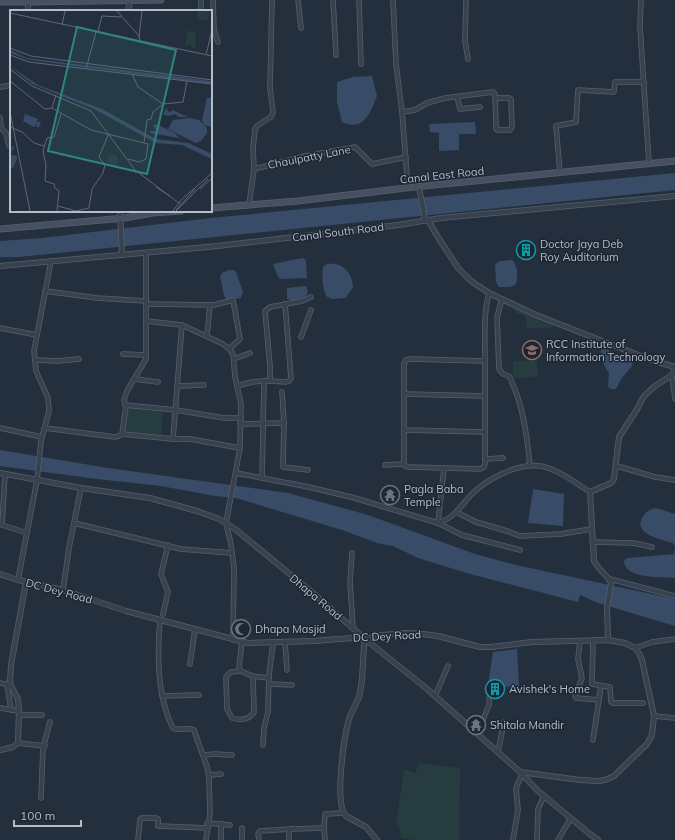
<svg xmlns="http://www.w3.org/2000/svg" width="675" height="840" font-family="Mulish,sans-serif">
	<rect width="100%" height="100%" fill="#242f3e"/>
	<g fill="#263c3f">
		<path d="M517,308L551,322L553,327L550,328H527L526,317L521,314H515V309Z"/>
		<path d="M537,360L538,377L513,378V361Z"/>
		<path d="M126,406L163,410L161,437L122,434Z"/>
		<path d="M418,763L460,768L459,840H415L401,838L399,826L396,824L404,770L416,773Z"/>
	</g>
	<g fill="#394c67">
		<path d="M372,76L377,96C370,113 364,132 342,122L337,102V82L353,77Z"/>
		<path d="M475,122L476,134H459V150L439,151V133L430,132L429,124Z"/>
		<path d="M675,173V190L19,257H0V241L42,238L211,218Z"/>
		<path d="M302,258L305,259L306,261L307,278L281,279L278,277L273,264Z"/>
		<path d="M512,260C518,266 518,276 516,284L510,287H499L496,282L495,264L500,261Z"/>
		<path d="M327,264C344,262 352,273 353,288L345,298L332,299L327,297C322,289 322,276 323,267Z"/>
		<path d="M229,270H234L236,272L243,292L241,298L227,300L224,296L220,276L222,273Z"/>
		<path d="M306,286L308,292L306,296C300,299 293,302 287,299V288Z"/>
		<path d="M601,349L609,350L616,357L630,358L633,360L632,366L621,379L616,389H611L608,387L609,373C604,366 600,358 601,349Z"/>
		<path d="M0,450L108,468L288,493L368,515L475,554L516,565L675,599V626L598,603L580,595L578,602L470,574L418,558L393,546L377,543L342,530L236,498L215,496L161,486L97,479L0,466Z"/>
		<path d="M533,489L564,494L563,526L528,523Z"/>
		<path d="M656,508L675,514V578C662,577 623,579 624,560L628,558L674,554L675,547L673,543C662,540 633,534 642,518C645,512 650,509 656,508Z"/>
		<path d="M517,649L519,686L501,687L488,685L493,652Z"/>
	</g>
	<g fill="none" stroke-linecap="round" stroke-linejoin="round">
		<defs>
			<g id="minor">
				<path d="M201,0V11"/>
				<path d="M213,0L214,30L218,42"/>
				<path d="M298,0L301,28"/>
				<path d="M333,0L336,55"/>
				<path d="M359,0L361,64"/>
				<path d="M393,0L396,64L402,112L408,188"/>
				<path d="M466,0L465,41L468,59"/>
				<path d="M641,0L640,26L649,164"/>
				<path d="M28,2V11"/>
				<path d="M0,87L11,85"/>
				<path d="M457,97L460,109L480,107"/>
				<path d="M402,112L415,110L427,103L445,98L493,92L495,94L496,127V129L498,130H510L512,127L511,99L509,98H495"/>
				<path d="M0,118L1,127"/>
				<path d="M0,127L6,133L9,146H11"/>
				<path d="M254,169L305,156L355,147L372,164L406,157"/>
				<path d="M560,172L556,126L576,122L578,90L614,92L615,82H644"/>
				<path d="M249,205L254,169L253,148L255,129L258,125L271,117L273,112L270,88L272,0"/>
				<path d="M146,253V321L182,325L223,344L229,349L233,354L235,377L241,404L240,448L226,523L231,544L234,568L233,640"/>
				<path d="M45,291L97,298L146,301"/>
				<path d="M502,299L497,317L499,369L503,374L509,376C523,403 527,436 530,466"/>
				<path d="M146,304L214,305L233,300L240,339L229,349"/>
				<path d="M0,328L37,335"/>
				<path d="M207,336L210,305"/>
				<path d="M301,337L311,310"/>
				<path d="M123,354L146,355"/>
				<path d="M234,359L250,353"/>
				<path d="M35,360L57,361L79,359"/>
				<path d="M485,361L410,359L406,360L404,364V462L405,466L409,467L480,469L484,467L485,464C485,430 485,397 485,363C485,340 483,316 489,293"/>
				<path d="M672,375L675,399"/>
				<path d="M134,379L158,382"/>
				<path d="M270,381L286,382L289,381L291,378L285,304"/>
				<path d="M178,386L204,385"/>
				<path d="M237,386L252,382L264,381"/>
				<path d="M282,392L284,423L283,467L308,470"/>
				<path d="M404,394L485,396"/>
				<path d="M125,405L176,410L224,418H241"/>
				<path d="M240,424L284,423"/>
				<path d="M0,428L42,437"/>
				<path d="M45,428L115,437L119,436L122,434L126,406L124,400L127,391L146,359V321"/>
				<path d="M404,430L485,432"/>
				<path d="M122,434L173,439H190L240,448"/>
				<path d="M173,439L182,325"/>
				<path d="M485,459L503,458"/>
				<path d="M385,465L404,464"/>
				<path d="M617,466L655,477L675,480"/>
				<path d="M444,468L438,523L462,535L520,550"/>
				<path d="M236,473L304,486L351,497L438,523C453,519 460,507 470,496C485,480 518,462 541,466C557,469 576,483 590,492"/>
				<path d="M5,474L2,525L27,533"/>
				<path d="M262,478L264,381H270V366L265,311L270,307L302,301L311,297"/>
				<path d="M456,512L476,522L507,531L520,536L561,534L591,529"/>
				<path d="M74,523L181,549L232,553"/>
				<path d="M592,542L634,543L652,547"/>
				<path d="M352,553L350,583L353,628"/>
				<path d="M610,579L675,596"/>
				<path d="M18,580L37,480L41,441L49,411L48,398L36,371L34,351L51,261"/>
				<path d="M63,590L69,548L81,488"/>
				<path d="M163,614L168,592L161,574L168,545"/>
				<path d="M160,620C157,654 157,697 173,728C180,732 187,726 194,730L207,767L209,777L210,813L206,840"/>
				<path d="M593,640L592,684L610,687L611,702L613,703H643"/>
				<path d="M580,641L578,659L582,678L575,696L576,698L599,700"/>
				<path d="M242,642L239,667L241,671L252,676L269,678"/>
				<path d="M285,642L287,670"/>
				<path d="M635,648L652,642L675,639"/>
				<path d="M190,664L195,629"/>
				<path d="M241,671L231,672L226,677L227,709L232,718C241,721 249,720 254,712L253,676"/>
				<path d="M0,683L9,685"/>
				<path d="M7,684L11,710"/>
				<path d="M269,684L292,685"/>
				<path d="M162,696L199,695"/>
				<path d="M435,696L448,666"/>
				<path d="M0,708L19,711"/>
				<path d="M20,715H42"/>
				<path d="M654,716L675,718"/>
				<path d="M477,734L489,705L490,687"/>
				<path d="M593,740L601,686"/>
				<path d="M18,743L45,746"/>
				<path d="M263,745L264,728L268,712L269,675L273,643"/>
				<path d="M498,752L504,722"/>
				<path d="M203,755L215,754L232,755"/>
				<path d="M209,775L221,774"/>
				<path d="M41,798L43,748L50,722"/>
				<path d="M207,823L230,825"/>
				<path d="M242,828V840"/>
				<path d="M324,828L325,814L344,813"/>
				<path d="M138,840L140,819L142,818H156L158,819V826H160L207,828"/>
				<path d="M221,840V824"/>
				<path d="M259,840L258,834L260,831L291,829"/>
				<path d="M289,840V830L291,829L324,828L325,840"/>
				<path d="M513,840L518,810L516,788L522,774"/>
				<path d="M537,840L538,809L544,796"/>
				<path d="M558,840L571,818"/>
			</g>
			<g id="tertiary">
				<path d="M128,11L130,1"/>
				<path d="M419,187L425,220"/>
				<path d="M120,211L122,255"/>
				<path d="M428,220L436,234L458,268L471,281L489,293L536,315L651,360L675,367"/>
				<path d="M0,266L218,246L398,225L441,218L675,196"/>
				<path d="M0,473L81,488L150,498L197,511L219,519L235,529L314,594L365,639L426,688L520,772L538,791L591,835L598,840"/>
				<path d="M0,574L18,580L63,590L126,611L248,643L313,641L353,638L365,639L382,635L406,633L423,634L438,636L480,647H491L532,642L608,640L625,643L635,648L639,653L642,660L654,716L652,735L647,744L614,776L605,780L598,781L580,780L520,772"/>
				<path d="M365,639C362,658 364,678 359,697C356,704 352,711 349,719C344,737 334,803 346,816L366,827L377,840"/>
				<path d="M608,640L607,607L611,583C608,575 599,571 594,561L590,492L611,483L614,479L619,437L636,411L644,396L655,386L672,375L675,369"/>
				<path d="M0,750L13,747L18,743L19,711L18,699L10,684L11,665L26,582"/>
			</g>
			<g id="secondary">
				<path d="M0,2H28L161,0"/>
				<path d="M211,208L298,201L414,187L675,161"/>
				<path d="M0,229L125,218L152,213L181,211"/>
			</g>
		</defs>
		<use href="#minor" stroke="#565f6c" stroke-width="5.5"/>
		<use href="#tertiary" stroke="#565f6c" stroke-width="6"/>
		<use href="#secondary" stroke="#565f6c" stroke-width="7"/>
		<use href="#minor" stroke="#38414e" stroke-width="4"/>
		<use href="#tertiary" stroke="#38414e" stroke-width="4.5"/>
		<use href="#secondary" stroke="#465061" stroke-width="5.5"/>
	</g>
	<defs>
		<symbol id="building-ring" viewBox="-11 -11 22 22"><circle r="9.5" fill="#1d2633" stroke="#0f9aa8" stroke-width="1.5"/><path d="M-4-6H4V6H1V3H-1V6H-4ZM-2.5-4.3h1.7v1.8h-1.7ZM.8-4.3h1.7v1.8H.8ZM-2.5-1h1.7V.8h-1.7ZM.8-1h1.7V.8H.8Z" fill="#0f9aa8"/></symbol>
		<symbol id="university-ring" viewBox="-11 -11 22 22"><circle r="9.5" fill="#1d2633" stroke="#8d6e63" stroke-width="1.5"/><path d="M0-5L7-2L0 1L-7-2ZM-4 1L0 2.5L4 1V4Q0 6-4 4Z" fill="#8d6e63"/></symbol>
		<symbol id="temple-ring" viewBox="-11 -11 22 22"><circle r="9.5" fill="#1d2633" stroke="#6b7280" stroke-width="1.5"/><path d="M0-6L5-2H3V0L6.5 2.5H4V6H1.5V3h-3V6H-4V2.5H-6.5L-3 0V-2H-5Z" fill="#6b7280"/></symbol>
		<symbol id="mosque-ring" viewBox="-11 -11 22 22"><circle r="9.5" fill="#1d2633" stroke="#6b7280" stroke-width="1.5"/><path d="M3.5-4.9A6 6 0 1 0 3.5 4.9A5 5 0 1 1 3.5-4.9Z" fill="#6b7280"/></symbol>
	</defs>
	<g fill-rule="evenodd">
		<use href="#building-ring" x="515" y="239" width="22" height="22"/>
		<use href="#university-ring" x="521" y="339" width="22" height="22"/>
		<use href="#temple-ring" x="379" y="484" width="22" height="22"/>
		<use href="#mosque-ring" x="230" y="618" width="22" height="22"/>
		<use href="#building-ring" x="484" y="678" width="22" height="22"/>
		<use href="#temple-ring" x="465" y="714" width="22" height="22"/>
	</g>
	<g text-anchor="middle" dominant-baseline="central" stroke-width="3" stroke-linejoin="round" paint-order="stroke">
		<g font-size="11" fill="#b4bcc9" stroke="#1d2633">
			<text transform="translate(309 157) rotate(-11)">Chaulpatty Lane</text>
			<text transform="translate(442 175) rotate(-6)">Canal East Road</text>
			<text transform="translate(338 232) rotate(-7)">Canal South Road</text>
			<text transform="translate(59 591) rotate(15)">DC Dey Road</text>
			<text transform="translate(316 597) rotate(40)">Dhapa Road</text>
			<text transform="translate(387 636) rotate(-3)">DC Dey Road</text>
		</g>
		<g font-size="11" fill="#b4bcc9" stroke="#1d2633" text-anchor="start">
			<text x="540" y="244">Doctor Jaya Deb<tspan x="540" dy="13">Roy Auditorium</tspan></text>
			<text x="546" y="344">RCC Institute of<tspan x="546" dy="13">Information Technology</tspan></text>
			<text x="404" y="489">Pagla Baba<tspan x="404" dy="13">Temple</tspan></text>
			<text x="255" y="629">Dhapa Masjid</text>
			<text x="509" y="689">Avishek's Home</text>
			<text x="490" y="725">Shitala Mandir</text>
		</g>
	</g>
	<g transform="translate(10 10)">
		<rect width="202" height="202" fill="#242f3e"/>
		<path d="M187 5a6 6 0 1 1 12 0a6 6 0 1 1-12 0ZM178,20L186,23L185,39L179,34L175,36ZM97.5 150a5.5 5.5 0 1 1 11 0a5.5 5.5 0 1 1-11 0Z" fill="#263c3f"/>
		<path d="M0,40L17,48L202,71V74L20,50L0,43ZM0,56L28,75L92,99L146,129L178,133L202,144V149L172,135L146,133L84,99L22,74ZM197,88H202V117L194,115L192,110ZM156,98L160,103L162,100L178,107H168L166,104L157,106L153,104ZM15,104L28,109L27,112H31L29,117H26L27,113L24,117L13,111ZM179,108L189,110L197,118V123L191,131L186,133L158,119L163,110ZM146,114L165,123L169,128L140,123V121H147L143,116ZM2,136L4,137L1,145L7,146V149L3,158H0Z" fill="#394c67"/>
		<path fill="none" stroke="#5e6776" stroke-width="1" d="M107,1L129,26L130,31M0,3L202,46M52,15L55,1M88,21L92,6L111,7M129,27L132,1M0,38L21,46L202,70M0,45L19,52L202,74M196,45L202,20M0,59L22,76L81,101L125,160L170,194M76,59L86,22M122,64L128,77L153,94L173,92L177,71M0,71L35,99L42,98L81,120L138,134L136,149L129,152L118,149M42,98L46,85M0,102L20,201M0,117L12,122L24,133L34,136M134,132L137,110L141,109L143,102L153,94M146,177L160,186M190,179L202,168M48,196L66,201L79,198L82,179L93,163L95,155L89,147L99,123M166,200L185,179M47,201L49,181L45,178L44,174L35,171L36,155L33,141L37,128L44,127L51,104M163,201L171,190L202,163M166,201L198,169"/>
		<path fill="#308480" fill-opacity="0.15" stroke="#308480" stroke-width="2" d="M67,17L166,40L137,164L38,141Z"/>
		<rect width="202" height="202" fill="none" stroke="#b4bcc9" stroke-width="2"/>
	</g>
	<path d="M14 820v6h67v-6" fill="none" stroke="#b4bcc9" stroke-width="2"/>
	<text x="20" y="820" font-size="12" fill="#b4bcc9" stroke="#1d2633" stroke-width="3" paint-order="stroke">100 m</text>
</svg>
